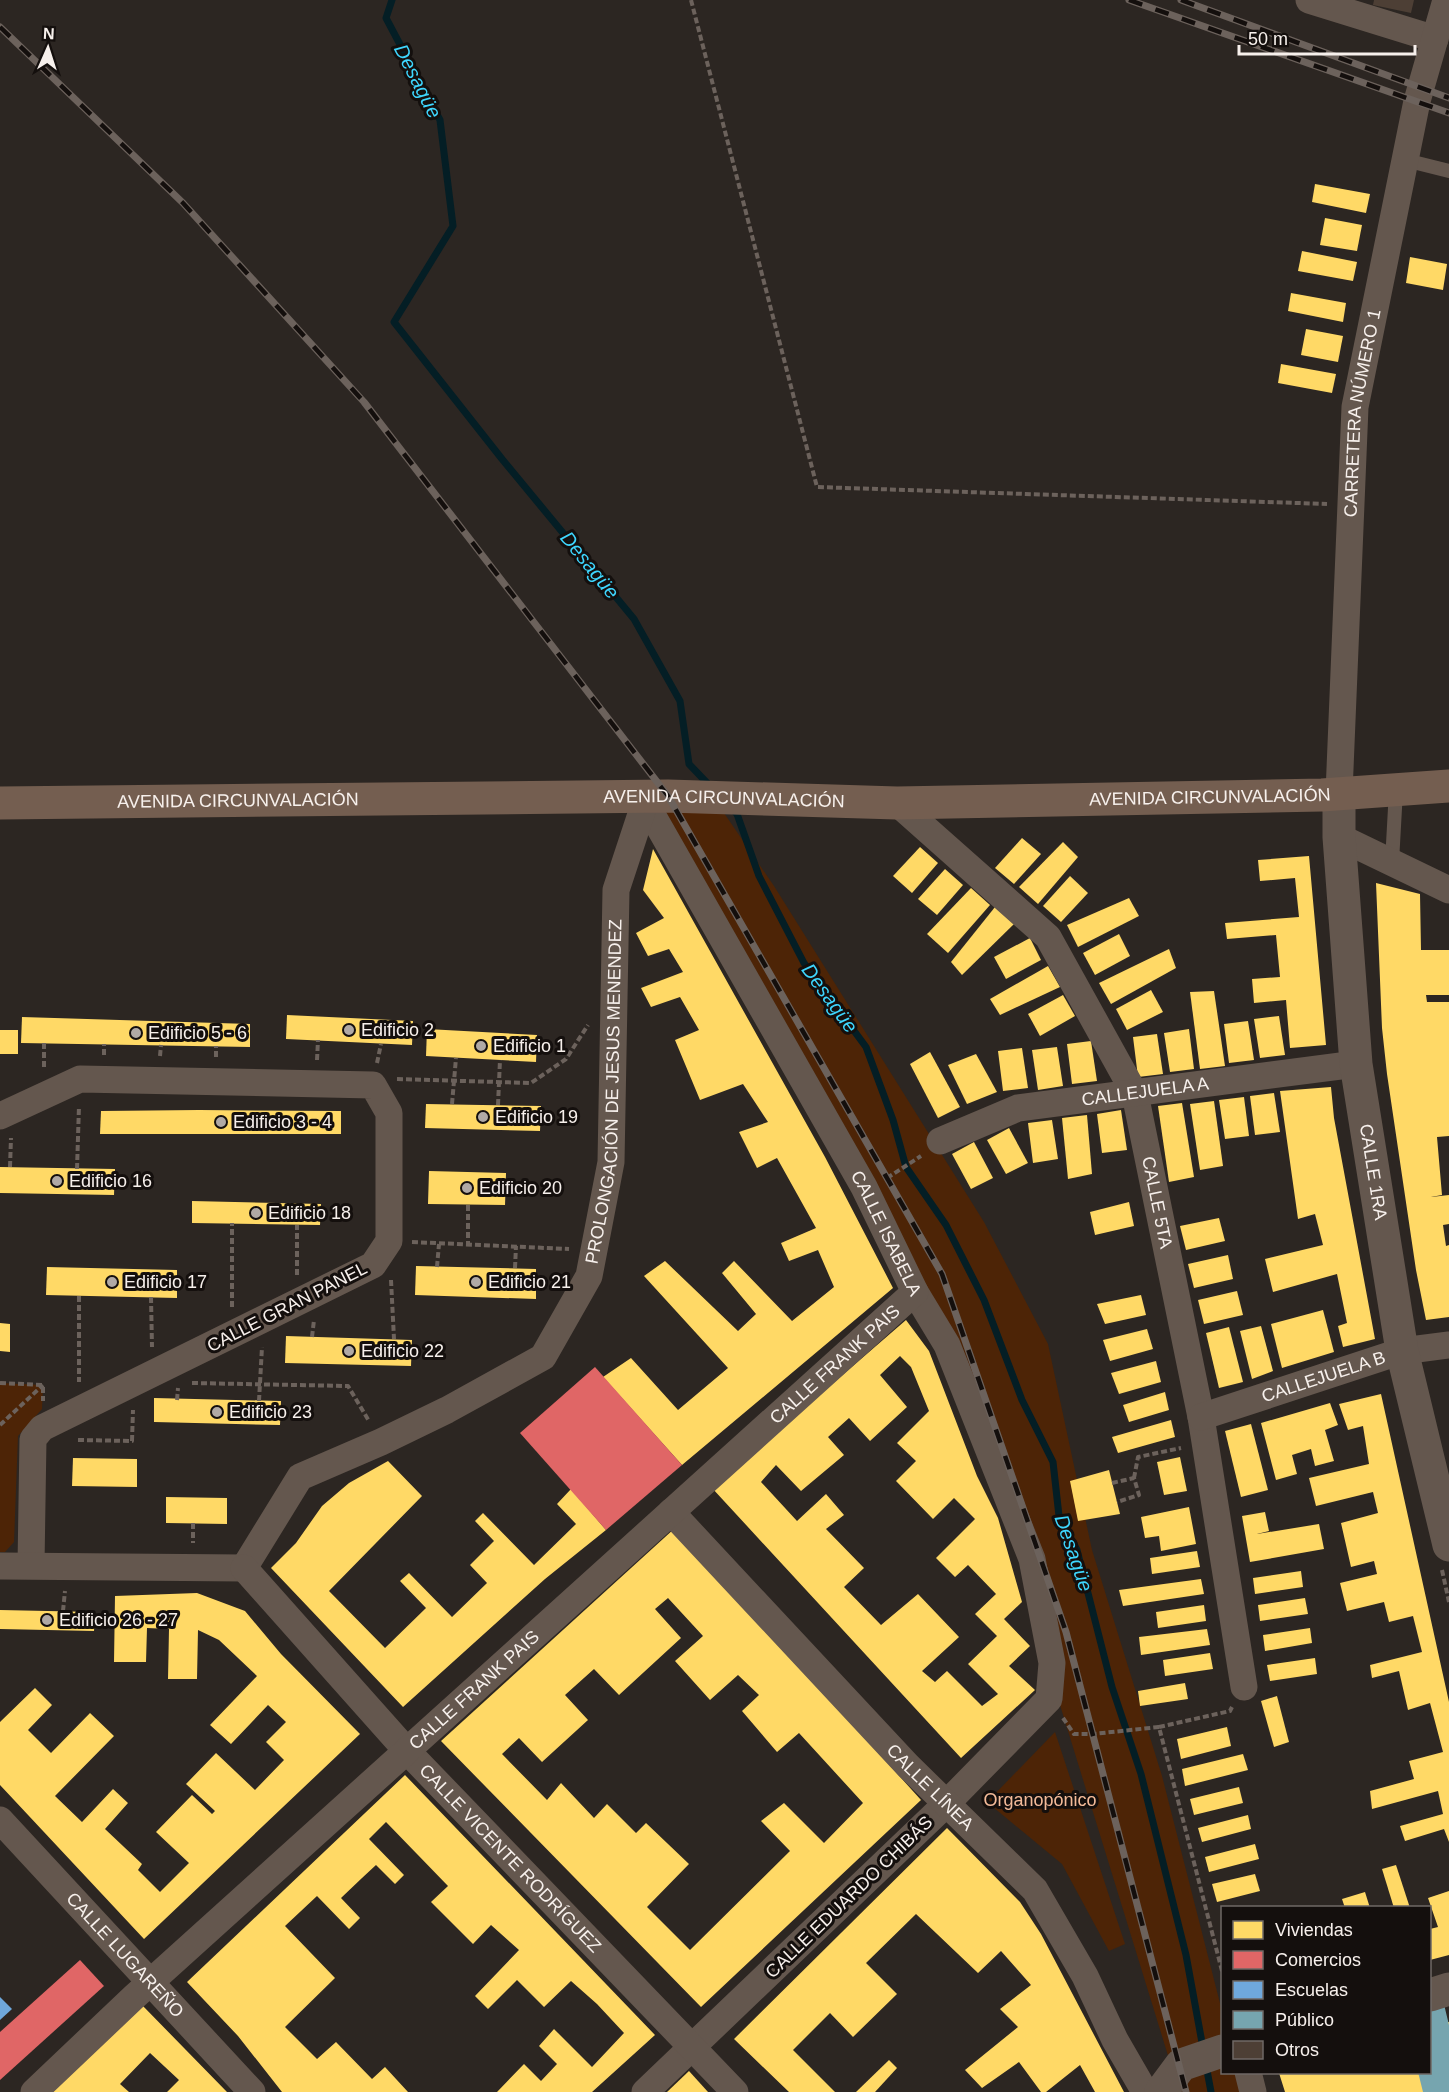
<svg xmlns="http://www.w3.org/2000/svg" width="1449" height="2092" font-family="Arial,sans-serif">
	<rect width="100%" height="100%" fill="#2c2622"/>
	<!-- green -->
	<g fill="#4d2406">
		<path d="M658 808 724 813 774 886 984 1222 1048 1344 1092 1550 1162 1776 1222 2011V2072L1238 2073 1243 2092H1176L1170 2062 1060 1705 1004 1468Z"/>
		<path d="M0 1383 43 1385 42 1409 18 1436 14 1542 5 1552H0Z"/>
		<path d="M1055 1732 1125 1944 1109 1951 1062 1864 987 1802Z"/>
	</g>
	<!-- homes -->
	<g fill="#ffd966" fill-rule="evenodd">
		<path d="M1315 184 1370 194 1366 213 1312 202Z"/>
		<path d="M1325 218 1362 225 1357 251 1320 245Z"/>
		<path d="M1302 251 1357 262 1353 281 1298 271Z"/>
		<path d="M1410 257 1447 264 1443 290 1406 283Z"/>
		<path d="M1291 293 1346 303 1343 322 1288 311Z"/>
		<path d="M1306 329 1343 336 1338 362 1301 355Z"/>
		<path d="M1281 364 1336 374 1332 393 1278 383Z"/>
		<path d="M1022 838 1041 854 1014 884 995 868Z"/>
		<path d="M1063 842 1078 857 1038 904 1019 887Z"/>
		<path d="M920 847 938 863 912 893 893 876Z"/>
		<path d="M653 849 825 1157 893 1288 682 1465 603 1377 631 1358 678 1410 728 1368 644 1276 665 1261 738 1331 756 1314 722 1273 734 1261 792 1321 834 1287 818 1250 789 1261 781 1243 816 1228 777 1158 757 1168 739 1132 768 1122 743 1084 700 1100 675 1040 699 1030 680 997 651 1007 641 988 683 972 669 949 648 956 636 933 664 918 643 890Z"/>
		<path d="M1309 856 1326 1045 1290 1048 1286 1000 1254 1003 1252 979 1280 977 1276 935 1227 939 1225 923 1299 917 1295 878 1260 881 1258 860Z"/>
		<path d="M945 869 963 885 937 915 918 899Z"/>
		<path d="M1070 876 1088 893 1061 922 1043 906Z"/>
		<path d="M1376 883 1420 894 1421 950H1449V995H1426L1427 1002H1449V1136L1437 1137 1442 1195 1431 1197 1449 1195V1224L1443 1225 1446 1246 1449 1245V1317L1426 1320 1416 1270 1387 1074 1382 1028Z"/>
		<path d="M971 888 990 905 948 953 927 934Z"/>
		<path d="M1129 898 1139 916 1078 947 1067 925Z"/>
		<path d="M995 907 1014 924 962 975 951 962Z"/>
		<path d="M1119 934 1130 956 1095 975 1083 953Z"/>
		<path d="M1030 938 1041 960 1006 979 994 957Z"/>
		<path d="M1169 949 1176 968 1111 1004 1099 983Z"/>
		<path d="M1048 966 1060 987 1000 1015 990 999Z"/>
		<path d="M1151 990 1163 1012 1127 1030 1116 1009Z"/>
		<path d="M1214 991 1225 1066 1200 1069 1190 992Z"/>
		<path d="M1063 995 1075 1016 1040 1036 1028 1014Z"/>
		<path d="M287 1015 413 1021 412 1045 286 1039Z"/>
		<path d="M1279 1016 1285 1055 1260 1058 1254 1019Z"/>
		<path d="M22 1017 250 1024V1047L21 1043Z"/>
		<path d="M1248 1021 1254 1060 1229 1063 1224 1024Z"/>
		<path d="M427 1029 537 1035 536 1062 426 1056Z"/>
		<path d="M1189 1029 1194 1069 1170 1072 1164 1033Z"/>
		<rect x="0" y="1030" width="18" height="24"/>
		<path d="M1157 1034 1163 1074 1138 1077 1133 1037Z"/>
		<path d="M1091 1041 1097 1081 1072 1084 1067 1044Z"/>
		<path d="M1057 1047 1063 1086 1038 1090 1032 1050Z"/>
		<path d="M1022 1048 1028 1088 1003 1091 998 1051Z"/>
		<path d="M930 1052 960 1107 938 1118 910 1064Z"/>
		<path d="M976 1054 997 1092 967 1104 948 1065Z"/>
		<path d="M1331 1087 1334 1118 1375 1339 1343 1347 1338 1326 1347 1323 1337 1274 1273 1292 1265 1259 1323 1245 1315 1214 1298 1219 1280 1091Z"/>
		<path d="M1274 1093 1280 1132 1255 1135 1250 1096Z"/>
		<path d="M1244 1097 1249 1136 1225 1139 1219 1100Z"/>
		<path d="M1214 1101 1223 1166 1200 1170 1190 1104Z"/>
		<path d="M1182 1103 1194 1177 1169 1182 1158 1106Z"/>
		<path d="M426 1104 541 1106 540 1131 425 1128Z"/>
		<path d="M199 1110 341 1111V1134H100L101 1111Z"/>
		<path d="M1121 1110 1127 1150 1102 1153 1097 1114Z"/>
		<path d="M1087 1115 1092 1174 1068 1179 1062 1118Z"/>
		<path d="M1052 1120 1058 1159 1033 1163 1028 1123Z"/>
		<path d="M1009 1128 1028 1163 1006 1174 987 1140Z"/>
		<path d="M974 1142 993 1178 971 1189 952 1154Z"/>
		<path d="M0 1167 115 1169 114 1195 0 1193Z"/>
		<path d="M429 1171 506 1173 505 1205 428 1204Z"/>
		<path d="M192 1201 321 1204 320 1225 192 1223Z"/>
		<path d="M1129 1202 1134 1226 1095 1235 1090 1212Z"/>
		<path d="M1219 1218 1225 1241 1186 1250 1180 1226Z"/>
		<path d="M1228 1255 1233 1279 1194 1288 1188 1264Z"/>
		<path d="M416 1266 536 1269V1299L415 1295Z"/>
		<path d="M47 1267 177 1270V1298L46 1295Z"/>
		<path d="M1237 1291 1243 1315 1204 1324 1198 1300Z"/>
		<path d="M1141 1295 1146 1315 1105 1324 1097 1304Z"/>
		<path d="M1323 1310 1334 1352 1282 1368 1271 1324Z"/>
		<path d="M906 1320 929 1351 977 1476 998 1518 1022 1602 1004 1619 1030 1646 1009 1666 1035 1690 961 1758 712 1488ZM900 1356 911 1367 929 1411 897 1443 916 1461 896 1481 933 1519 954 1498 975 1519 936 1558 955 1577 968 1565 996 1594 975 1614 997 1636 968 1664 998 1694 982 1706 947 1671 935 1682 922 1671 959 1637 918 1594 881 1625 844 1587 864 1568 826 1529 844 1515 826 1494 797 1521 761 1482 776 1465 801 1491 844 1455 828 1437 849 1418 870 1441 907 1407 880 1375Z"/>
		<path d="M0 1323 10 1324V1352L0 1351Z"/>
		<path d="M1261 1326 1273 1371 1252 1379 1240 1331Z"/>
		<path d="M1229 1327 1243 1382 1219 1388 1206 1333Z"/>
		<path d="M1147 1329 1153 1349 1110 1361 1103 1340Z"/>
		<path d="M286 1336 412 1340 411 1366 285 1363Z"/>
		<path d="M1156 1361 1161 1382 1119 1394 1111 1373Z"/>
		<path d="M1165 1392 1169 1410 1129 1422 1123 1405Z"/>
		<path d="M1381 1394 1449 1702V1842L1444 1829 1405 1841 1400 1826 1443 1814 1438 1791 1372 1809 1370 1791 1414 1779 1409 1761 1443 1752 1430 1703 1408 1710 1399 1671 1372 1678 1370 1665 1422 1652 1413 1616 1389 1622 1384 1602 1347 1611 1340 1583 1377 1574 1374 1561 1351 1567 1341 1523 1378 1513 1373 1492 1316 1506 1309 1478 1369 1464 1363 1426 1348 1430 1339 1404Z"/>
		<path d="M154 1398 281 1401 280 1425 154 1422Z"/>
		<path d="M1330 1403 1338 1425 1325 1430 1334 1461 1315 1466 1311 1449 1292 1455 1297 1474 1276 1480 1261 1423Z"/>
		<path d="M1171 1420 1175 1437 1118 1453 1112 1437Z"/>
		<path d="M1251 1424 1268 1490 1241 1497 1225 1431Z"/>
		<path d="M1180 1457 1187 1491 1164 1495 1157 1462Z"/>
		<path d="M73 1458 137 1459V1487L72 1486Z"/>
		<path d="M388 1461 422 1496 329 1591 385 1648 426 1608 400 1581 409 1573 452 1617 487 1583 470 1565 494 1541 475 1521 483 1513 534 1565 576 1524 557 1504 571 1489 606 1530 545 1579 403 1707 271 1568 296 1543 322 1506 349 1483Z"/>
		<path d="M1109 1470 1120 1514 1078 1521 1070 1481Z"/>
		<path d="M166 1497 227 1498V1524L166 1523Z"/>
		<path d="M1189 1507 1196 1544 1161 1551 1159 1536 1145 1538 1141 1517Z"/>
		<path d="M1265 1512 1269 1531 1257 1534 1319 1524 1324 1549 1250 1562 1242 1516Z"/>
		<path d="M675 1528 921 1800 701 2007 441 1741ZM668 1598 703 1636 675 1661 710 1700 738 1675 759 1695 742 1711 777 1752 799 1733 863 1803 824 1843 784 1803 761 1821 790 1851 690 1950 647 1907 689 1864 646 1823 636 1833 607 1804 594 1818 561 1783 547 1800 502 1754 519 1738 542 1762 588 1720 565 1695 594 1669 619 1695 681 1638 655 1609Z"/>
		<path d="M1197 1551 1200 1567 1152 1574 1150 1558Z"/>
		<path d="M1301 1571 1303 1587 1255 1594 1253 1578Z"/>
		<path d="M1201 1579 1204 1594 1123 1606 1119 1590Z"/>
		<path d="M197 1593 245 1611 281 1654 360 1734 144 1939 0 1785V1722L35 1688 52 1705 28 1730 51 1753 90 1713 114 1736 55 1796 82 1822 113 1789 128 1803 105 1829 142 1864 138 1870 160 1892 189 1863 156 1832 192 1795 212 1814 215 1811 186 1784 216 1753 255 1790 284 1760 266 1742 286 1722 268 1705 231 1744 210 1725 257 1676 219 1640 198 1630 197 1679H168L169 1629 147 1628 146 1662H114L115 1596Z"/>
		<path d="M1305 1598 1308 1614 1260 1621 1258 1605Z"/>
		<path d="M1204 1605 1206 1621 1158 1628 1156 1612Z"/>
		<path d="M0 1610 95 1612 94 1631 0 1629Z"/>
		<path d="M1310 1628 1312 1643 1265 1651 1263 1635Z"/>
		<path d="M1207 1629 1210 1645 1141 1655 1139 1637Z"/>
		<path d="M1210 1653 1213 1669 1165 1676 1163 1660Z"/>
		<path d="M1315 1658 1317 1674 1270 1681 1267 1665Z"/>
		<path d="M1185 1683 1188 1699 1140 1706 1138 1691Z"/>
		<path d="M1277 1696 1289 1742 1274 1747 1261 1701Z"/>
		<path d="M1227 1727 1231 1746 1181 1759 1177 1739Z"/>
		<path d="M1243 1754 1248 1770 1185 1786 1182 1769Z"/>
		<path d="M405 1775 655 2035 592 2092H497L524 2064 541 2081 557 2064 539 2046 554 2029 592 2067 624 2033 597 2004 571 1981 544 2007 517 1980 488 2009 475 1996 519 1950 491 1925 473 1944 431 1902 448 1886 386 1822 369 1839 404 1875 395 1884 376 1865 362 1878 341 1898 360 1918 349 1929 317 1896 285 1926 335 1978 285 2027 317 2059 336 2042 372 2079 385 2067 408 2092H282L238 2036 187 1982Z"/>
		<path d="M1239 1787 1243 1803 1194 1815 1190 1799Z"/>
		<path d="M1248 1815 1251 1829 1202 1842 1198 1828Z"/>
		<path d="M947 1828 1020 1902 1041 1934 1124 2092H1095L1080 2065 1046 2092H1041L1019 2062 982 2088 965 2070 1018 2027 1000 2009 1031 1985 1001 1951 978 1973 916 1914 866 1963 897 1994 853 2037 830 2013 793 2050 835 2092H789L734 2039Z"/>
		<path d="M1255 1844 1259 1859 1209 1872 1205 1857Z"/>
		<path d="M1396 1865 1410 1908H1394L1382 1869Z"/>
		<path d="M1255 1874 1260 1891 1217 1902 1212 1884Z"/>
		<path d="M1449 1891V1955L1430 1960V1929L1438 1927 1428 1898Z"/>
		<path d="M1365 1892 1370 1908H1345L1342 1899Z"/>
		<path d="M142 2005 227 2092H167L179 2080 150 2053 120 2084 129 2092H50Z"/>
		<path d="M1449 2022V2092H1285L1279 2073H1430V2027Z"/>
		<path d="M889 2060 897 2068 875 2092H856Z"/>
		<path d="M689 2071 708 2092H667Z"/>
	</g>
	<!-- shops -->
	<g fill="#e06666">
		<path d="M595 1367 682 1465 606 1530 520 1433Z"/>
		<path d="M80 1960 104 1986 0 2080V2032Z"/>
	</g>
	<!-- schools -->
	<path fill="#6fa8dc" d="M0 1997 12 2009 0 2020Z"/>
	<!-- public -->
	<path fill="#76a5af" d="M1441 1992 1449 2025V2092H1423L1418 2072H1430V1995Z"/>
	<g fill="none" stroke-linecap="round" stroke-linejoin="round">
		<!-- stream -->
		<g stroke="#041e25" stroke-width="7">
			<path d="M392 0 386 18 440 120 453 226 394 322 502 459 634 619 680 701 689 764 710 786"/>
			<path d="M732 809 737 814 759 876 804 963 866 1047 893 1120 906 1167 946 1225 984 1300 1022 1400 1053 1462 1059 1516 1077 1550 1112 1687 1141 1774 1186 1955 1203 2048"/>
			<path d="M1206 2065 1211 2092"/>
		</g>
	</g>
	<!-- building -->
	<path fill="#4d3f35" d="M1374 0H1414L1411 13 1373 5Z"/>
	<g fill="none" stroke-linecap="round" stroke-linejoin="round">
		<!-- path -->
		<g stroke="#6c625c" stroke-width="4" stroke-dasharray="6 3" stroke-linecap="butt">
			<path d="M691 0 817 487 1327 504"/>
			<path d="M44 1043V1070"/>
			<path d="M104 1055V1044"/>
			<path d="M160 1056 161 1045"/>
			<path d="M216 1057V1046"/>
			<path d="M317 1060 318 1040"/>
			<path d="M377 1063 381 1044"/>
			<path d="M397 1079 531 1083 566 1059 588 1025"/>
			<path d="M452 1104 456 1058"/>
			<path d="M498 1105 500 1060"/>
			<path d="M10 1167 11 1138"/>
			<path d="M77 1169 79 1106"/>
			<path d="M887 1178 921 1156"/>
			<path d="M468 1205V1244"/>
			<path d="M412 1242 569 1249"/>
			<path d="M437 1267 439 1244"/>
			<path d="M515 1268 516 1246"/>
			<path d="M297 1275V1225"/>
			<path d="M391 1280 394 1339"/>
			<path d="M79 1296V1382"/>
			<path d="M151 1297 152 1347"/>
			<path d="M232 1307V1223"/>
			<path d="M312 1337 314 1320"/>
			<path d="M0 1383 43 1385V1401"/>
			<path d="M192 1383 348 1386 369 1421"/>
			<path d="M177 1400 178 1388"/>
			<path d="M259 1401 262 1347"/>
			<path d="M0 1425 43 1385"/>
			<path d="M78 1440 132 1441 133 1410"/>
			<path d="M1134 1478 1138 1457 1181 1448"/>
			<path d="M1112 1483 1134 1478 1139 1495 1117 1502"/>
			<path d="M193 1523V1543"/>
			<path d="M1442 1570 1449 1602"/>
			<path d="M63 1611 65 1591"/>
			<path d="M1063 1718 1074 1734H1093L1159 1727"/>
			<path d="M1222 1971 1159 1727 1230 1711 1232 1707"/>
		</g>
		<!-- service -->
		<g stroke="#64574e" stroke-width="14">
			<path d="M1405 160 1449 171"/>
			<path d="M1392 862 1396 790"/>
		</g>
		<!-- minor -->
		<g stroke="#64574e" stroke-width="27">
			<path d="M1309 0 1435 39"/>
			<path id="s1" d="M1339 793 1355 407 1417 101 1446 0"/>
			<path id="s2" d="M642 797 864 1187 915 1292 947 1345 1032 1559 1052 1663 1049 1699 946 1804 645 2092"/>
			<path id="s3" d="M897 803 1048 937 1135 1094 1201 1417 1244 1687"/>
			<path d="M1339 837 1449 890"/>
			<path d="M0 1116 80 1079 373 1085 389 1113V1241L373 1265 42 1428 33 1439 31 1565"/>
			<path id="s4" d="M940 1141 1018 1108 1356 1064"/>
			<path id="s5" d="M1201 1417 1402 1351 1449 1345"/>
			<path id="s6" d="M671 1512 908 1766 1035 1890 1085 1976 1115 2040 1145 2092"/>
			<path d="M0 1566 244 1568"/>
			<path id="s7" d="M244 1568 300 1477 381 1442 447 1410 543 1357 589 1276 611 1162 616 890 645 802"/>
			<path id="s8" d="M244 1568 407 1751 735 2092"/>
			<path id="s9" d="M0 1820 252 2092"/>
			<path d="M1248 2072 1253 2092"/>
			<path id="s10" d="M34 2092 134 1997 915 1292"/>
		</g>
		<!-- tertiary -->
		<g stroke="#64574e" stroke-width="33">
			<path id="s11" d="M1339 793V837L1356 1064 1402 1351 1449 1545"/>
			<path d="M1430 1995 1449 1989"/>
			<path d="M1161 2092 1181 2065 1222 2051"/>
		</g>
		<!-- trunk -->
		<path stroke="#745e50" stroke-width="33" id="s12" d="M0 803 668 796 897 803 1322 795 1449 786"/>
		<!-- rail casing -->
		<g stroke="#6c625c" stroke-width="7">
			<g id="rail">
				<path d="M1129 0 1449 113"/>
				<path d="M1181 0 1449 98"/>
				<path d="M0 27 183 203 364 402 668 796 942 1274 1066 1632 1186 2092"/>
			</g>
		</g>
		<!-- rail -->
		<use href="#rail" stroke="#140f0d" stroke-width="4.5" stroke-dasharray="14" stroke-linecap="butt"/>
	</g>
	<!-- markers -->
	<g fill="#b0a9a5" stroke="#140f0d" stroke-width="2">
		<circle cx="349" cy="1030" r="6"/>
		<circle cx="136" cy="1033" r="6"/>
		<circle cx="481" cy="1046" r="6"/>
		<circle cx="483" cy="1117" r="6"/>
		<circle cx="221" cy="1122" r="6"/>
		<circle cx="57" cy="1181" r="6"/>
		<circle cx="467" cy="1188" r="6"/>
		<circle cx="256" cy="1213" r="6"/>
		<circle cx="112" cy="1282" r="6"/>
		<circle cx="476" cy="1282" r="6"/>
		<circle cx="349" cy="1351" r="6"/>
		<circle cx="217" cy="1412" r="6"/>
		<circle cx="47" cy="1620" r="6"/>
	</g>
	<g text-anchor="middle" dominant-baseline="central" stroke-width="6" stroke-linejoin="round" paint-order="stroke">
		<!-- street labels -->
		<g font-size="18" fill="#f7f0ec" stroke="#140f0d">
			<text stroke="none"><textPath href="#s1" startOffset="381">CARRETERA NÚMERO 1</textPath></text>
			<text stroke="none"><textPath href="#s12" startOffset="1210">AVENIDA CIRCUNVALACIÓN</textPath></text>
			<text stroke="none"><textPath href="#s12" startOffset="724">AVENIDA CIRCUNVALACIÓN</textPath></text>
			<text stroke="none"><textPath href="#s12" startOffset="238">AVENIDA CIRCUNVALACIÓN</textPath></text>
			<text stroke="none"><textPath href="#s7" startOffset="657">PROLONGACIÓN DE JESUS MENENDEZ</textPath></text>
			<text stroke="none"><textPath href="#s4" startOffset="213">CALLEJUELA A</textPath></text>
			<text stroke="none"><textPath href="#s11" startOffset="381">CALLE 1RA</textPath></text>
			<text stroke="none"><textPath href="#s3" startOffset="492">CALLE 5TA</textPath></text>
			<text stroke="none"><textPath href="#s2" startOffset="500">CALLE ISABELA</textPath></text>
			<text transform="translate(287 1307) rotate(-27)">CALLE GRAN PANEL</text>
			<text stroke="none"><textPath href="#s10" startOffset="1082">CALLE FRANK PAIS</textPath></text>
			<text stroke="none"><textPath href="#s5" startOffset="129">CALLEJUELA B</textPath></text>
			<text stroke="none"><textPath href="#s10" startOffset="596">CALLE FRANK PAIS</textPath></text>
			<text stroke="none"><textPath href="#s6" startOffset="378">CALLE LÍNEA</textPath></text>
			<text stroke="none"><textPath href="#s8" startOffset="394">CALLE VICENTE RODRÍGUEZ</textPath></text>
			<text transform="translate(849 1897) rotate(-44)">CALLE EDUARDO CHIBÁS</text>
			<text stroke="none"><textPath href="#s9" startOffset="184">CALLE LUGAREÑO</textPath></text>
		</g>
		<!-- poi labels -->
		<g font-size="18" fill="#f7f0ec" stroke="#140f0d" text-anchor="start">
			<text x="361" y="1030">Edificio 2</text>
			<text x="148" y="1033">Edificio 5 - 6</text>
			<text x="493" y="1046">Edificio 1</text>
			<text x="495" y="1117">Edificio 19</text>
			<text x="233" y="1122">Edificio 3 - 4</text>
			<text x="69" y="1181">Edificio 16</text>
			<text x="479" y="1188">Edificio 20</text>
			<text x="268" y="1213">Edificio 18</text>
			<text x="124" y="1282">Edificio 17</text>
			<text x="488" y="1282">Edificio 21</text>
			<text x="361" y="1351">Edificio 22</text>
			<text x="229" y="1412">Edificio 23</text>
			<text x="59" y="1620">Edificio 26 - 27</text>
		</g>
		<!-- park labels -->
		<g font-size="18" fill="#f4bb99" stroke="#140f0d">
			<text x="1040" y="1800">Organopónico</text>
		</g>
		<!-- water labels -->
		<g font-size="20" font-style="italic" fill="#3ed6fe" stroke="#140f0d">
			<text transform="translate(418 81) rotate(63)">Desagüe</text>
			<text transform="translate(590 565) rotate(51)">Desagüe</text>
			<text transform="translate(830 998) rotate(54)">Desagüe</text>
			<text transform="translate(1074 1553) rotate(71)">Desagüe</text>
		</g>
	</g>
	<!-- legend -->
	<rect x="1221" y="1906" width="210" height="168" fill="#140f0d" stroke="#6f6966" stroke-width="1.5"/>
	<rect x="1233" y="1921" width="30" height="18" fill="#ffd966" stroke="#6f6966" stroke-width="1.5"/>
	<text x="1275" y="1936" font-size="18" fill="#f7f0ec">Viviendas</text>
	<rect x="1233" y="1951" width="30" height="18" fill="#e06666" stroke="#6f6966" stroke-width="1.5"/>
	<text x="1275" y="1966" font-size="18" fill="#f7f0ec">Comercios</text>
	<rect x="1233" y="1981" width="30" height="18" fill="#6fa8dc" stroke="#6f6966" stroke-width="1.5"/>
	<text x="1275" y="1996" font-size="18" fill="#f7f0ec">Escuelas</text>
	<rect x="1233" y="2011" width="30" height="18" fill="#76a5af" stroke="#6f6966" stroke-width="1.5"/>
	<text x="1275" y="2026" font-size="18" fill="#f7f0ec">Público</text>
	<rect x="1233" y="2041" width="30" height="18" fill="#4d3f35" stroke="#6f6966" stroke-width="1.5"/>
	<text x="1275" y="2056" font-size="18" fill="#f7f0ec">Otros</text>
	<!-- north arrow -->
	<g transform="translate(48 48) rotate(3)" stroke="#140f0d" stroke-width="4.5" paint-order="stroke">
	<path d="M0-4.5L10 22L0 15L-10 22Z" fill="#f7f0ec"/>
	<text y="-9" font-size="16" font-weight="bold" text-anchor="middle" fill="#f7f0ec">N</text>
	</g>
	<!-- scale -->
	<path d="M1239 45v9h176v-9" fill="none" stroke="#f7f0ec" stroke-width="3"/>
	<text x="1248" y="45" font-size="18" fill="#f7f0ec" stroke="#140f0d" stroke-width="4.5" paint-order="stroke">50 m</text>
</svg>
